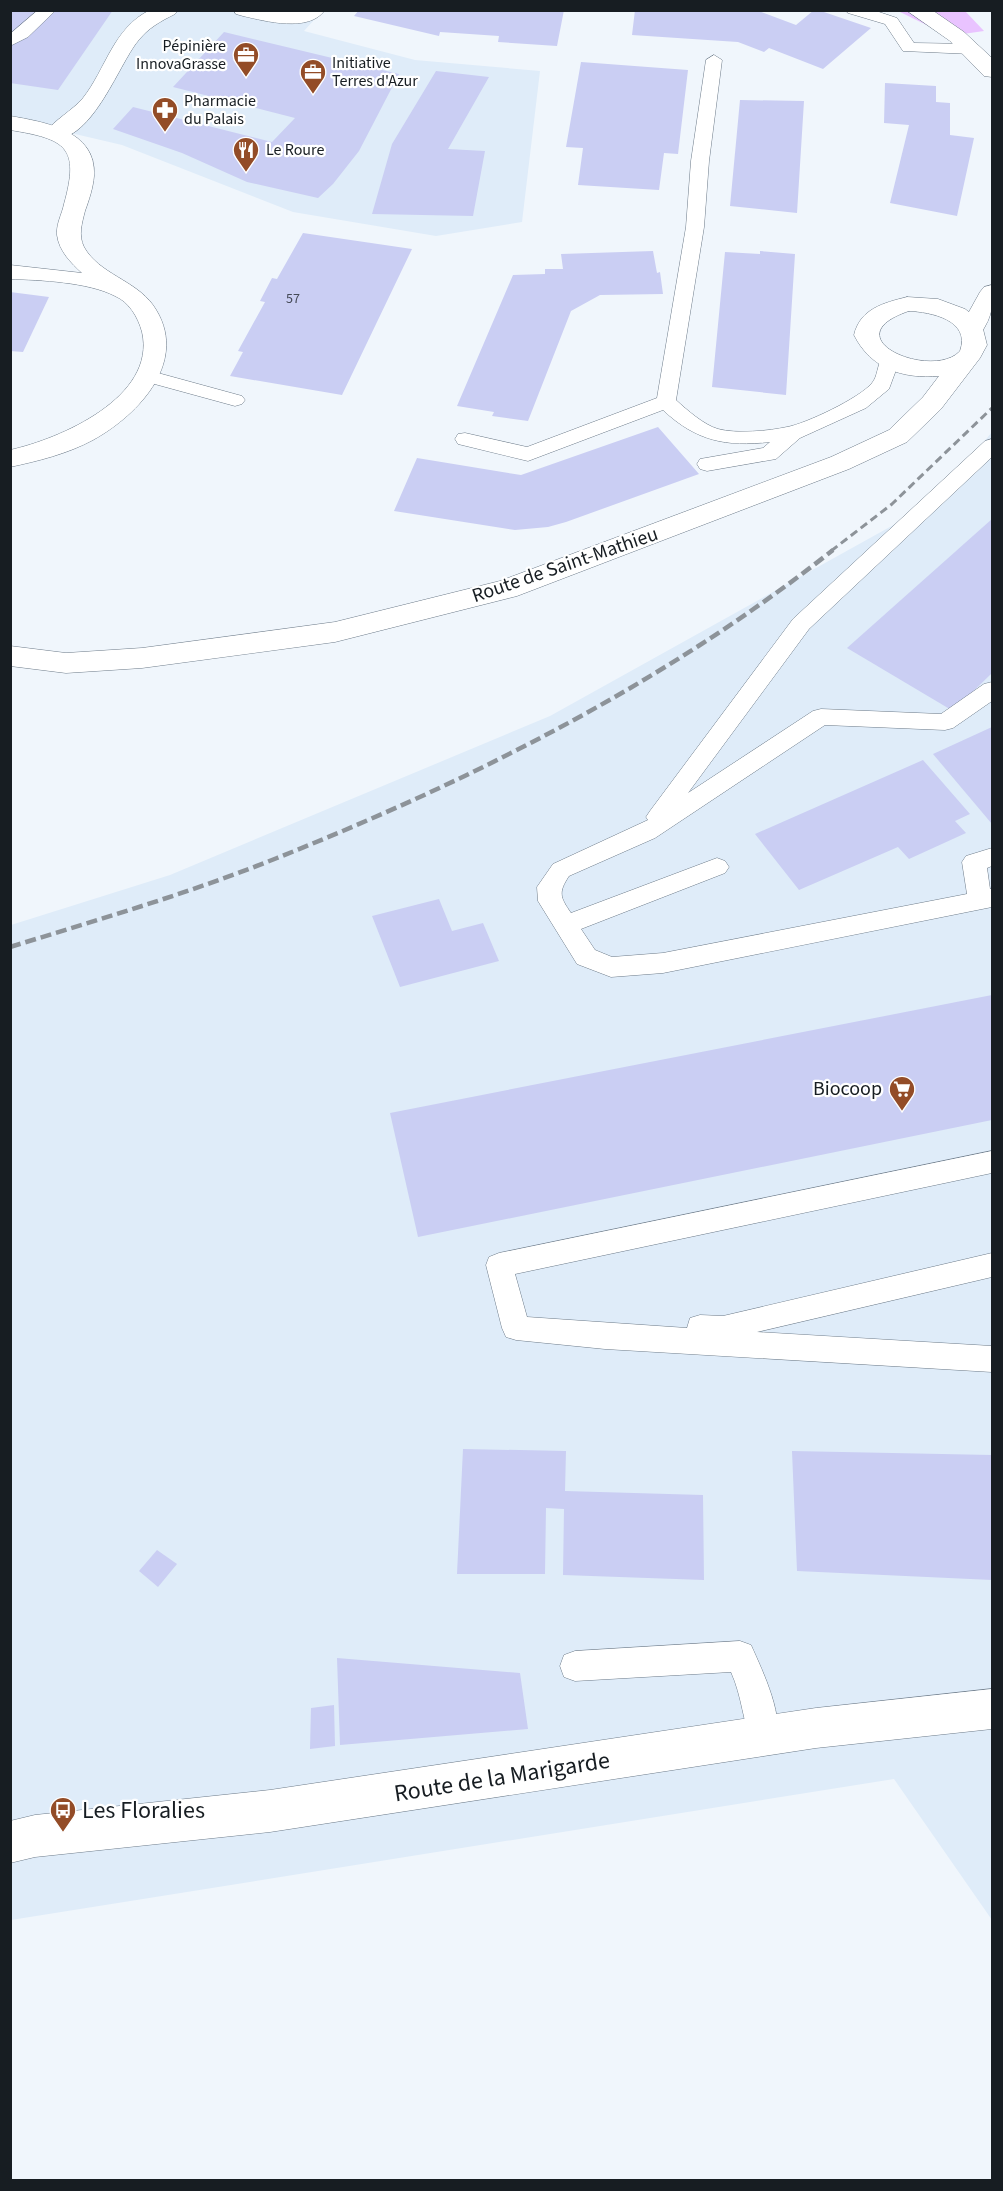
<svg xmlns="http://www.w3.org/2000/svg" width="1003" height="2191" font-family="'Source Sans 3',sans-serif">
	<rect width="100%" height="100%" fill="#f0f6fc"/>
	<!-- built -->
	<g fill="#dfecf9">
		<path d="M11 11H322L304 31 415 60 540 71 522 222 436 236 293 212 122 145 11 119Z"/>
		<path d="M992 432V1920L894 1779 11 1920V925L170 875 550 716 933 503Z"/>
	</g>
	<!-- green -->
	<path fill="#e9c3ff" d="M898 11H965L984 31 949 36Z"/>
	<!-- building -->
	<g fill="#cacef3">
		<path d="M10 10H113L58 90 10 83Z"/>
		<path d="M359 10H564L557 46 498 42 499 36 440 32 439 36 354 16Z"/>
		<path d="M635 10H756L796 25 814 10H818L871 28 823 69 769 48 764 52 738 42 632 35Z"/>
		<path d="M224 32 399 74 359 151 333 184 318 198 247 182 182 153 113 129 133 107 272 142 295 118 173 87Z"/>
		<path d="M581 62 688 70 678 154 664 153 659 190 578 185 583 148 566 147Z"/>
		<path d="M436 71 489 77 448 149 485 151 473 216 372 214 392 144Z"/>
		<path d="M885 83 936 86V102L950 103V135L974 138 957 216 890 203 909 125 884 123Z"/>
		<path d="M740 100 804 101 797 213 730 206Z"/>
		<path d="M303 233 412 249 342 395 230 376 243 352 238 351 265 302 260 301 272 278 277 279Z"/>
		<path d="M653 251 657 273 660 272 663 294 600 295 571 311 528 421 492 416 494 412 457 406 513 275 545 274V269H563L561 254Z"/>
		<path d="M760 251 795 254 786 395 712 387 725 252 760 254Z"/>
		<path d="M10 292 49 297 23 352 10 351Z"/>
		<path d="M658 427 699 474 566 522 548 527 515 530 394 511 417 458 521 475Z"/>
		<path d="M992 519V673L953 711 847 648Z"/>
		<path d="M992 727V824L933 754Z"/>
		<path d="M923 760 970 814 955 821 966 833 909 859 898 847 799 890 755 834Z"/>
		<path d="M439 899 452 931 483 923 499 961 400 987 372 916Z"/>
		<path d="M992 995V1120L418 1237 390 1113Z"/>
		<path d="M463 1449 566 1451 565 1491 703 1495 704 1580 563 1575 564 1509 546 1508 545 1574H457Z"/>
		<path d="M792 1451 992 1455V1580L797 1571Z"/>
		<path d="M157 1550 177 1564 158 1587 139 1571Z"/>
		<path d="M337 1658 520 1673 528 1729 340 1745Z"/>
		<path d="M334 1705 335 1746 310 1749 311 1708Z"/>
	</g>
	<g fill="none" stroke-linecap="round" stroke-linejoin="round">
		<!-- lane casing -->
		<g stroke="#6d7b89" stroke-width="1">
			<g id="lane">
				<path d="M38 10H56L28 37 10 46V34Z"/>
				<path d="M846 10H873L897 18 914 43 972 44 980 49 972 54 903 51 885 24 848 13Z"/>
				<path d="M714 55 722 60 709 161 704 227 676 400C687 410 704 425 718 429 736 434 769 431 787 427 805 424 860 398 872 383 878 376 877 365 882 358H896L899 362 889 389 866 408 800 438 776 459 707 471 700 469 697 464 700 459 763 448 770 442C726 447 696 441 663 410L528 461 458 444 455 439 458 434 465 433 527 447 657 398 686 227 691 161 706 60Z"/>
				<path d="M147 370 242 396 245 400 242 404 235 406 140 380 137 376 140 372Z"/>
				<path d="M992 439V457L809 629 688 793 813 711 821 709 941 714 984 684 992 682V701L953 728 945 730 825 725 655 838 569 876C558 893 560 897 571 913L709 861 717 858 725 861 729 867 725 873 581 929 595 950 612 957 663 953 967 894 962 862 966 856 992 848V866L987 868 990 889H992V907L663 973 611 977 577 964 538 901 537 887 553 864 648 820 646 817 650 811 793 619 985 441Z"/>
				<path d="M992 1151V1173L515 1274 527 1317 687 1328 690 1318 700 1315 723 1316 992 1253V1277L757 1332 992 1346V1372L605 1349 516 1340 506 1337 502 1328 486 1265 489 1257 499 1253Z"/>
				<path d="M740 1641 751 1645C763 1672 786 1719 775 1747L764 1752 753 1747C743 1723 742 1696 731 1672L575 1681 564 1677 560 1666 564 1655 575 1651Z"/>
			</g>
		</g>
		<!-- street casing -->
		<g stroke="#6d7b89" stroke-width="1">
			<g id="street">
				<path d="M150 10H178L175 14C161 21 148 28 138 41 118 65 90 148 48 138L45 133C54 120 72 111 83 98 106 69 113 28 150 10Z"/>
				<path d="M233 10H325C309 33 265 21 243 16L236 14Z"/>
				<path d="M906 10H932L964 32 992 58V77L984 76 950 41Z"/>
				<path d="M992 285C994 304 992 317 981 333L972 336 963 333 960 328 980 292 984 287Z"/>
			</g>
		</g>
		<!-- secondary casing -->
		<g stroke="#6d7b89" stroke-width="1">
			<g id="secondary">
				<path d="M10 116C44 122 97 130 94 176 93 188 89 200 85 211 82 223 78 235 84 247 99 274 135 280 153 305 191 359 140 414 93 440 67 454 38 461 10 467V450C60 439 157 397 142 332 138 317 129 302 115 296 88 282 40 280 10 279V265L82 273C71 263 59 251 57 235 56 224 62 214 64 204 80 147 66 139 10 130Z"/>
				<path d="M907 297 938 299 965 309 974 316 983 329 987 345 980 358 941 409 907 442 849 469 517 596 335 642 142 668 66 673 10 666V646L66 653 142 648 335 622 500 581 831 457 889 430 923 397 939 376C903 379 871 369 854 335 860 309 883 303 907 297ZM909 311C931 312 971 320 960 351 933 381 829 338 909 311Z"/>
				<path d="M992 1689V1729L816 1748 270 1832 35 1857 10 1863V1821L35 1815 270 1790 816 1708Z"/>
			</g>
		</g>
		<!-- lane -->
		<use href="#lane" fill="#fff" fill-rule="evenodd"/>
		<!-- street -->
		<use href="#street" fill="#fff" fill-rule="evenodd"/>
		<!-- secondary -->
		<use href="#secondary" fill="#fff" fill-rule="evenodd"/>
		<!-- rail-far1 -->
		<path stroke="#8d9399" stroke-width="3" stroke-dasharray="8 4.5" stroke-linecap="butt" d="M831 551 892 504 992 408"/>
		<!-- rail -->
		<path stroke="#8d9399" stroke-width="4.5" stroke-dasharray="11 5" stroke-linecap="butt" d="M10 947C100 919 190 893 277 858 475 779 666 682 833 550"/>
	</g>
	<!-- icons -->
	<defs>
		<g id="office-pin" transform="scale(1.35)"><path d="M0 17L-7.5 6A9.5 9.5 0 1 1 7.5 6Z" fill="#934c27" stroke="#fff"/><path d="M-6-3h4V-5.5h4V-3h4V5H-6ZM-1-4.5V-3h2v-1.5ZM-6 0V1H6V0Z" fill="#fff"/></g>
		<g id="pharmacy-pin" transform="scale(1.35)"><path d="M0 17L-7.5 6A9.5 9.5 0 1 1 7.5 6Z" fill="#934c27" stroke="#fff"/><path d="M-2-6h4v4h4v4h-4v4h-4v-4h-4v-4h4Z" fill="#fff"/></g>
		<g id="restaurant-pin" transform="scale(1.35)"><path d="M0 17L-7.5 6A9.5 9.5 0 1 1 7.5 6Z" fill="#934c27" stroke="#fff"/><path d="M-5-6h1v4h1v-4h1v4h1v-4h1v5L-1.5 .5V6h-2V.5L-5-1ZM5-6V6H3V1.5H1.5Q1.5-4 5-6Z" fill="#fff"/></g>
		<g id="supermarket-pin" transform="scale(1.35)"><path d="M0 17L-7.5 6A9.5 9.5 0 1 1 7.5 6Z" fill="#934c27" stroke="#fff"/><path d="M-6-5.5h2.5l.6 2H6L4.5 2H-2.5L-4.4-4H-6ZM-1.5 3.2a1.3 1.3 0 1 0 .1 0ZM3 3.2a1.3 1.3 0 1 0 .1 0Z" fill="#fff"/></g>
		<g id="bus-pin" transform="scale(1.35)"><path d="M0 17L-7.5 6A9.5 9.5 0 1 1 7.5 6Z" fill="#934c27" stroke="#fff"/><path d="M-5-6H5V4H4V6H2V4H-2V6H-4V4H-5ZM-3.5-4V0h7V-4ZM-3.5 1.2v1.5H-2V1.2ZM2 1.2v1.5H3.5V1.2Z" fill="#fff"/></g>
	</defs>
	<g fill-rule="evenodd">
		<use href="#office-pin" x="246" y="55"/>
		<use href="#office-pin" x="313" y="72"/>
		<use href="#pharmacy-pin" x="165" y="110"/>
		<use href="#restaurant-pin" x="246" y="150"/>
		<use href="#supermarket-pin" x="902" y="1089"/>
		<use href="#bus-pin" x="63" y="1810"/>
	</g>
	<g text-anchor="middle" dominant-baseline="central" stroke-width="4.5" stroke-linejoin="round" paint-order="stroke">
		<!-- far-number labels -->
		<g font-size="14" fill="#444956">
			<text x="293" y="299">57</text>
		</g>
		<!-- far-poi labels -->
		<g font-size="16" fill="#171d22" stroke="#fff" text-anchor="start">
			<text x="226" y="46" text-anchor="end">Pépinière<tspan x="226" dy="18">InnovaGrasse</tspan></text>
			<text x="332" y="63">Initiative<tspan x="332" dy="18">Terres d'Azur</tspan></text>
			<text x="184" y="101">Pharmacie<tspan x="184" dy="18">du Palais</tspan></text>
			<text x="266" y="150">Le Roure</text>
		</g>
		<!-- street labels -->
		<g font-size="20" fill="#171d22" stroke="#fff">
			<text transform="translate(565 565) rotate(-19)">Route de Saint-Mathieu</text>
		</g>
		<!-- poi labels -->
		<g font-size="20" fill="#171d22" stroke="#fff" text-anchor="end">
			<text x="882" y="1089">Biocoop</text>
		</g>
		<!-- near-street labels -->
		<g font-size="24" fill="#171d22" stroke="#fff">
			<text transform="translate(502 1777) rotate(-9)">Route de la Marigarde</text>
		</g>
		<!-- near-poi labels -->
		<g font-size="24" fill="#171d22" stroke="#fff" text-anchor="start">
			<text x="82" y="1810">Les Floralies</text>
		</g>
	</g>
	<!-- border -->
	<rect width="1003" height="2191" fill="none" stroke="#171d22" stroke-width="24"/>
</svg>
